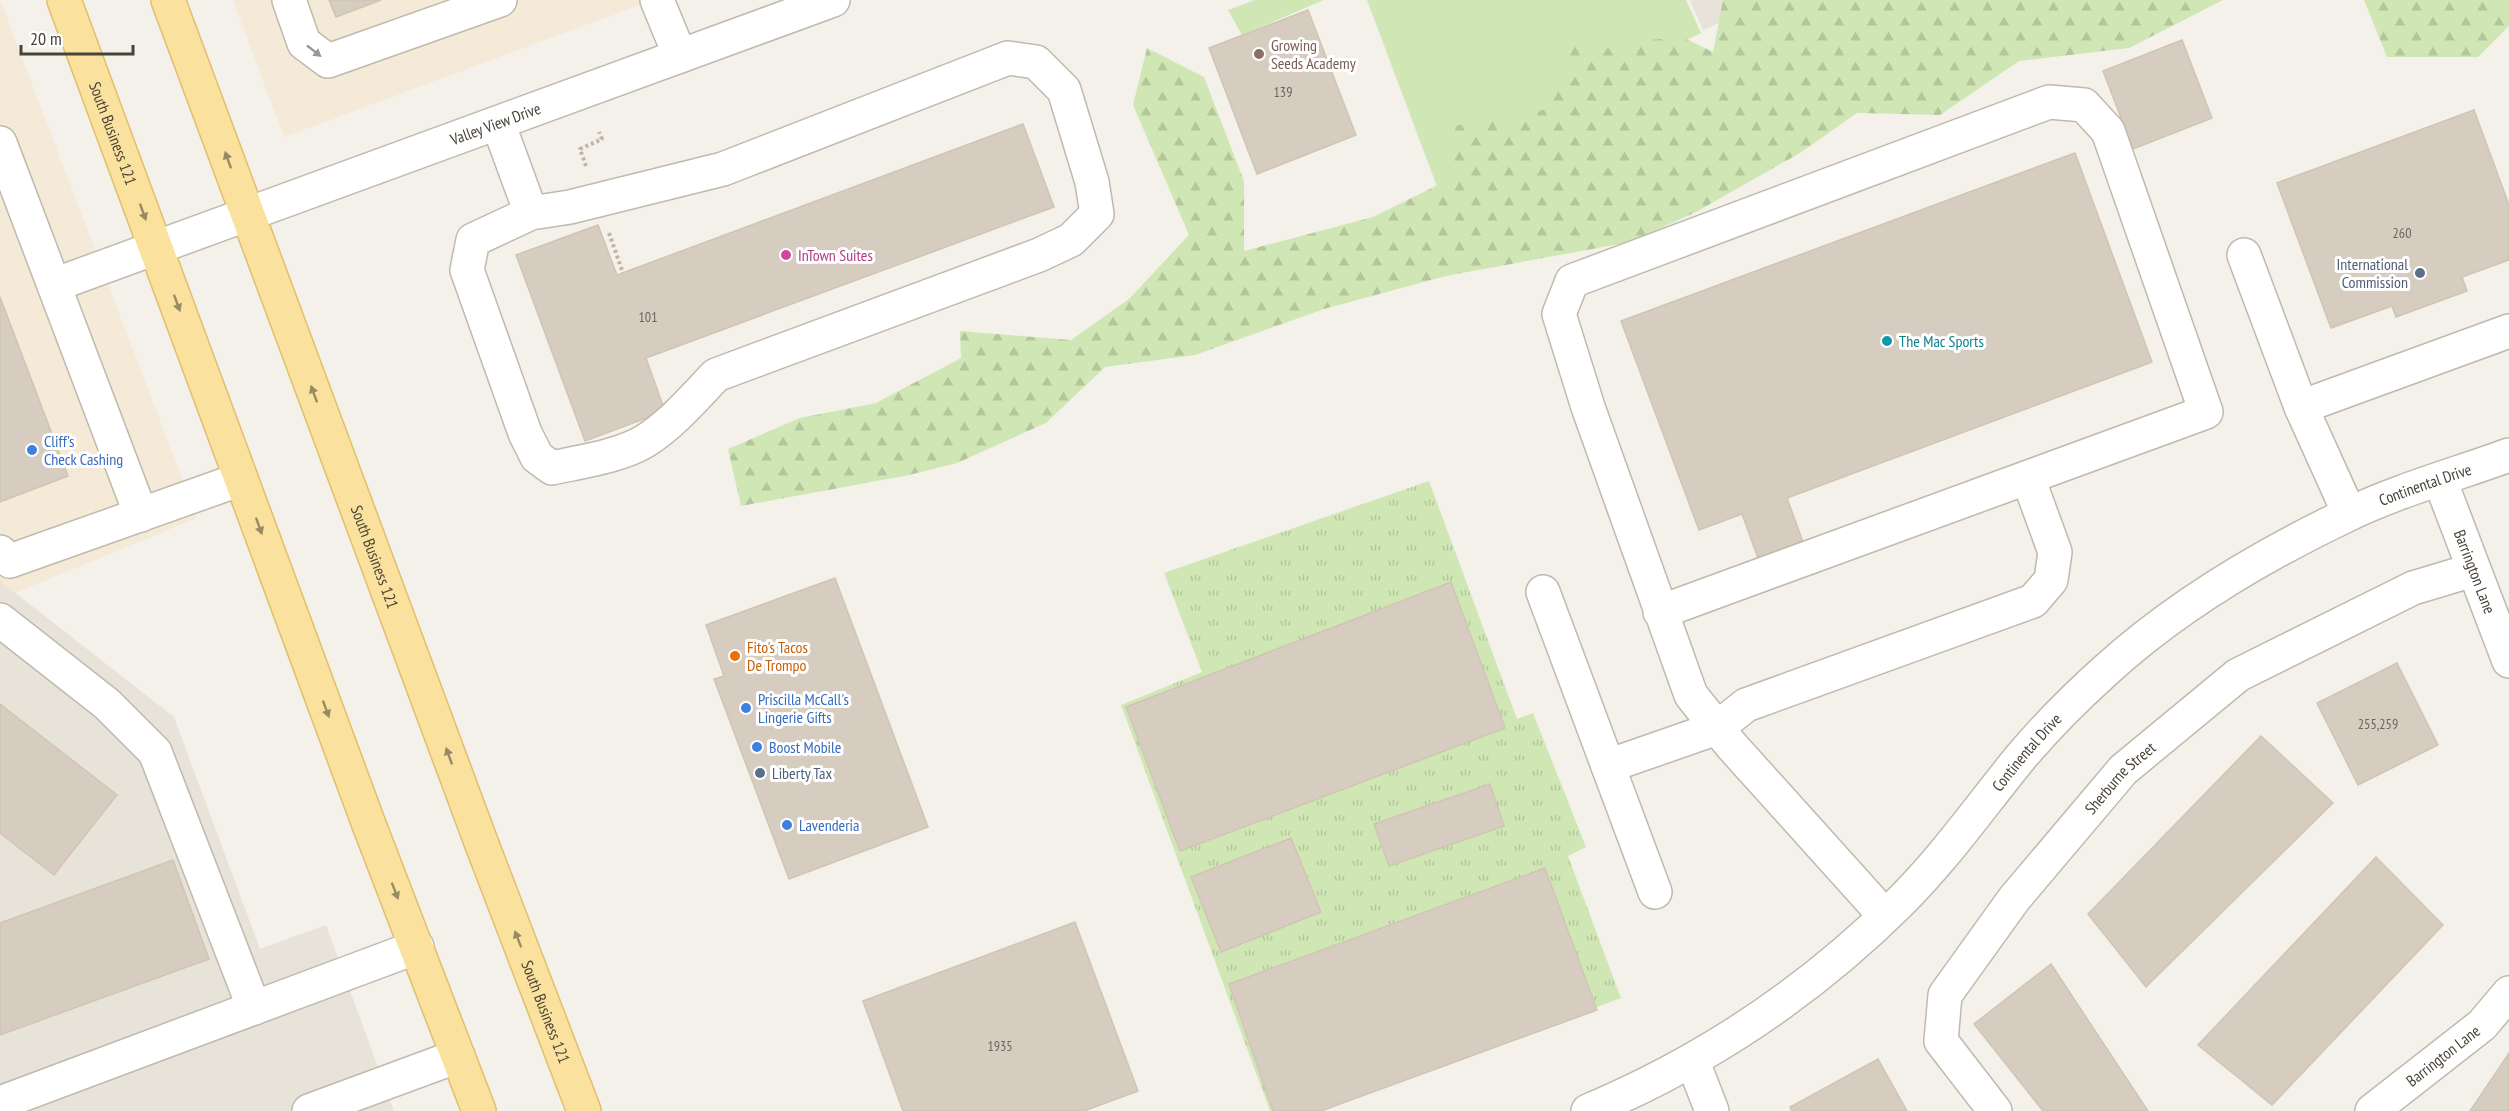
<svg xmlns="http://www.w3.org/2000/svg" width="2509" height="1111" font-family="'PT Sans Narrow',sans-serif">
	<defs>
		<pattern id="forest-firs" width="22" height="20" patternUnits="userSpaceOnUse" patternTransform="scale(1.5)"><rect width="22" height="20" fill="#d0e7b5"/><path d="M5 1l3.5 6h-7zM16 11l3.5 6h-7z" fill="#b4c79c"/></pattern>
		<pattern id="park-tufts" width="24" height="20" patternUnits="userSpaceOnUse" patternTransform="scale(1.5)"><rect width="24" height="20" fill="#d0e7b5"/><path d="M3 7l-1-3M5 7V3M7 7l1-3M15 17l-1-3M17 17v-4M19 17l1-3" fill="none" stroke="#b4c79c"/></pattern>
	</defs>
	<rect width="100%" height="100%" fill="#f4f1ea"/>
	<!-- residential -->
	<g fill="#e8e3d8">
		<path d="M1690 0H1737L1741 13 1703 30Z"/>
		<path d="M0 581 174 717 260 949 326 925 394 1111H0Z"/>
	</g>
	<!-- commercial -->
	<g fill="#f5e9d7">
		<path d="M0 0 197 518 15 593 0 581Z"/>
		<path d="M233 0H653L284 137Z"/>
	</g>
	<!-- grass -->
	<g fill="#d0e7b5">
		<path d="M1255 0H1324L1242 35 1228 10Z"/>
		<path d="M1367 0H1686L1701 33 1618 72 1439 192Z"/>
	</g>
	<!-- forest -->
	<g fill="url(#forest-firs)">
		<path d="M1723 0H2223L2129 48 2019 61 1940 115 1857 113 1800 153 1696 212 1630 242 1446 276 1324 309 1195 355 1105 367 1046 423 957 463 909 475 741 506 728 449 800 418 876 403 961 358 960 331 1071 340 1129 299 1189 235 1133 105 1147 48 1204 77 1244 181V251L1373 217 1450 179 1454 126 1548 109 1572 47 1682 37 1713 52Z"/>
		<path d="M2364 0H2509V26L2478 57H2387Z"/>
	</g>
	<!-- park -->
	<path fill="url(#park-tufts)" d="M1429 481 1517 719 1533 713 1586 847 1568 856 1621 998 1319 1111H1270L1121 705 1202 672 1164 573Z"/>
	<!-- building -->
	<g fill="#d6cdc0" stroke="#d0c5b3" stroke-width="1.5">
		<path d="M329 0H381L336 17Z"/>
		<path d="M1308 10 1356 135 1257 174 1209 48Z"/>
		<path d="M2182 40 2212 118 2133 149 2103 71Z"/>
		<path d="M2474 110 2509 205V260L2462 277 2467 291 2396 317 2392 306 2331 328 2277 183Z"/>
		<path d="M1023 124 1054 207 646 358 665 411 585 441 516 255 598 225 617 275Z"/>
		<path d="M2075 153 2152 362 1787 498 1807 553 1762 569 1742 514 1699 530 1621 321Z"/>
		<path d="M0 297 68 476 0 502Z"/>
		<path d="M835 578 928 827 789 879 714 679 724 676 706 625Z"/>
		<path d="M1451 582 1505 728 1180 851 1126 707Z"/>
		<path d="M2397 663 2438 745 2358 785 2317 703Z"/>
		<path d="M0 704 117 795 54 875 0 833Z"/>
		<path d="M2261 736 2333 803 2146 987 2088 914Z"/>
		<path d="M1490 784 1504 826 1389 866 1374 824Z"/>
		<path d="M1291 838 1321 912 1221 952 1191 877Z"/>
		<path d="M2376 857 2443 925 2272 1105 2198 1045Z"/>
		<path d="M173 860 209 959 0 1035V923Z"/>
		<path d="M1545 868 1597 1010 1321 1111H1273L1229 984Z"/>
		<path d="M1075 922 1138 1091 1084 1111H903L863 1001Z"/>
		<path d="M2051 964 2148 1111H2043L1974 1024Z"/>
		<path d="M2509 1053V1111H2470Z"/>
		<path d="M1878 1059 1907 1111H1792L1790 1107Z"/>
	</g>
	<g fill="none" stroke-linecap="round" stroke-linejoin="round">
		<!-- minor casing -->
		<g stroke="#c0b9ad" stroke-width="36">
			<g id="minor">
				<path d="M289 0 304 43 328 61 500 0"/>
				<path d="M657 0 680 56"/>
				<path d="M498 123 531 213 570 207 723 169 1008 58 1036 62 1064 90 1092 182 1097 214 1071 240 1039 255 716 375C694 398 672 424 645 441 621 456 579 462 552 468L537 457 525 433 467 270 473 240 531 213"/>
				<path d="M0 143 141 515"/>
				<path d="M2244 255 2301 407"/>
				<path id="s1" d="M54 285 833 0"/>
				<path id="s2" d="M2440 480 2509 661"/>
				<path d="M2349 513 2301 407 2509 331"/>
				<path d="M0 552 10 561 241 479"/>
				<path d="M1543 592 1655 892"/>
				<path d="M1660 612 2206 412 2108 131 2084 105 2049 102 1572 281 1559 314 1588 407 1691 695 1731 745 1885 916"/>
				<path d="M0 620 107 704 155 752 254 1008"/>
				<path d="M1608 766 1717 728 1746 705 2033 601 2051 580 2055 552 2028 478"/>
				<path d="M1693 1062 1712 1111"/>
				<path d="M0 1103 417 947"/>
				<path d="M309 1111 458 1056"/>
				<path id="s3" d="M1588 1111C1704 1062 1808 993 1898 904 1943 860 1980 807 2020 758 2046 727 2075 698 2105 671 2175 607 2261 556 2347 515 2396 491 2457 474 2509 455"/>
				<path id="s4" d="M1995 1111 1941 1041 1945 995 2014 899 2123 770 2238 675 2413 588 2473 570"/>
				<path id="s5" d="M2372 1111 2482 1025 2509 993"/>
			</g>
		</g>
		<!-- major casing -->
		<g stroke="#e0bf6d" stroke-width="36">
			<g id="major">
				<path id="s6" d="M64 0 368 822 479 1111"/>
				<path id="s7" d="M168 0 481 842 584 1111"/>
			</g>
		</g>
		<!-- path -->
		<g stroke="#c1b59f" stroke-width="4" stroke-dasharray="3 3" stroke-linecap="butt">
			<path d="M586 166 580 149 602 139 599 132"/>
			<path d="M609 233 623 273"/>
		</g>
		<!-- minor -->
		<use href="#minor" stroke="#fff" stroke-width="33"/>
		<!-- major -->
		<use href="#major" stroke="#fae19d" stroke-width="33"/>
	</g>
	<!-- one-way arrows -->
	<defs><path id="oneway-solid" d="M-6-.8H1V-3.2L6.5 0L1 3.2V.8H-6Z" transform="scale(1.5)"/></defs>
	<use fill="#9a9792" href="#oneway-solid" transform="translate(314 51) rotate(38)"/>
	<g fill="#988a65">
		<use href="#oneway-solid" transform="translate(228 160) rotate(-110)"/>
		<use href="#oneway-solid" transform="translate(143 212) rotate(70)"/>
		<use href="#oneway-solid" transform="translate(177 303) rotate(70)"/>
		<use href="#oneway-solid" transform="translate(314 394) rotate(-110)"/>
		<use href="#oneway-solid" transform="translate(259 526) rotate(70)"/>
		<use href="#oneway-solid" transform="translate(326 709) rotate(70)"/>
		<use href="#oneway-solid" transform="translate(449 756) rotate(-110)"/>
		<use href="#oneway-solid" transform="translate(395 891) rotate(69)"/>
		<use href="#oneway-solid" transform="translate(518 939) rotate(-111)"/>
	</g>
	<!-- markers -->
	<circle fill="#8d6e63" stroke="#fff" stroke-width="2" cx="1259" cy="54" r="6"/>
	<circle fill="#d1479c" stroke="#fff" stroke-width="2" cx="786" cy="255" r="6"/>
	<g fill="#5c6f8a" stroke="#fff" stroke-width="2">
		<circle cx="2420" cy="273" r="6"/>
		<circle cx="760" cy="773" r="6"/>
	</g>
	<circle fill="#0f9aa8" stroke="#fff" stroke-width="2" cx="1887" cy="341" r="6"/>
	<g fill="#3f7fe0" stroke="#fff" stroke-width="2">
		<circle cx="32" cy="450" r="6"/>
		<circle cx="746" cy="708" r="6"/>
		<circle cx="757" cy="747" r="6"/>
		<circle cx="787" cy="825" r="6"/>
	</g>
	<circle fill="#e8710a" stroke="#fff" stroke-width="2" cx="735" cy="656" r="6"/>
	<g text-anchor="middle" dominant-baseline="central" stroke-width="6" stroke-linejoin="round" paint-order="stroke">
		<!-- number labels -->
		<g font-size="14" fill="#6c655a">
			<text x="1283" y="92">139</text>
			<text x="2402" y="233">260</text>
			<text x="648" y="317">101</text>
			<text x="2378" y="724">255,259</text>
			<text x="1000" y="1046">1935</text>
		</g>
		<!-- education labels -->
		<g font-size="16" fill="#785e54" stroke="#fff" text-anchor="start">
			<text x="1271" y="45">Growing<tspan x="1271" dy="18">Seeds Academy</tspan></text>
		</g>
		<!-- street labels -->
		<g font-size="16" fill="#484238" stroke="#fff">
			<text stroke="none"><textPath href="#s1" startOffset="470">Valley View Drive</textPath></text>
			<text stroke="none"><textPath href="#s6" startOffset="142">South Business 121</textPath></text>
			<text stroke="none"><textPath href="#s3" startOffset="1060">Continental Drive</textPath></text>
			<text stroke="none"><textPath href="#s7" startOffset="594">South Business 121</textPath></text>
			<text stroke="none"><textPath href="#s2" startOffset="98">Barrington Lane</textPath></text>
			<text stroke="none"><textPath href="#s3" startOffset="574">Continental Drive</textPath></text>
			<text stroke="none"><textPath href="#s4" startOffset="414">Sherburne Street</textPath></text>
			<text stroke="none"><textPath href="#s7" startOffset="1080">South Business 121</textPath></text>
			<text stroke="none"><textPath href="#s5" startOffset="90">Barrington Lane</textPath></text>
		</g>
		<!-- hotel labels -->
		<g font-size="16" fill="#b23c85" stroke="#fff" text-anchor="start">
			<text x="798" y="255">InTown Suites</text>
		</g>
		<!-- service labels -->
		<g font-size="16" fill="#4e5e75" stroke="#fff" text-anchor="end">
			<text x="2408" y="264">International<tspan x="2408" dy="18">Commission</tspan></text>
			<text x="772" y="773" text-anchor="start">Liberty Tax</text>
		</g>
		<!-- culture labels -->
		<g font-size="16" fill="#0d838f" stroke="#fff" text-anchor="start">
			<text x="1899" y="341">The Mac Sports</text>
		</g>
		<!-- shop labels -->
		<g font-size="16" fill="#366cbe" stroke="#fff" text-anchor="start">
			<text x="44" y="441">Cliff's<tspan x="44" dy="18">Check Cashing</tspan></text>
			<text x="758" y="699">Priscilla McCall's<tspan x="758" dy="18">Lingerie Gifts</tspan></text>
			<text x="769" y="747">Boost Mobile</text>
			<text x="799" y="825">Lavenderia</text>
		</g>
		<!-- food labels -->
		<g font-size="16" fill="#c56008" stroke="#fff" text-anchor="start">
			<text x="747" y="647">Fito's Tacos<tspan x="747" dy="18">De Trompo</tspan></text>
		</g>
	</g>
	<!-- scale -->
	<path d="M21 45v9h112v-9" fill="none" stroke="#484238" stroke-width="3"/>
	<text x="30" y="45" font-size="18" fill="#484238" stroke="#ffffff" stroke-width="4.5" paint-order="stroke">20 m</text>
</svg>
